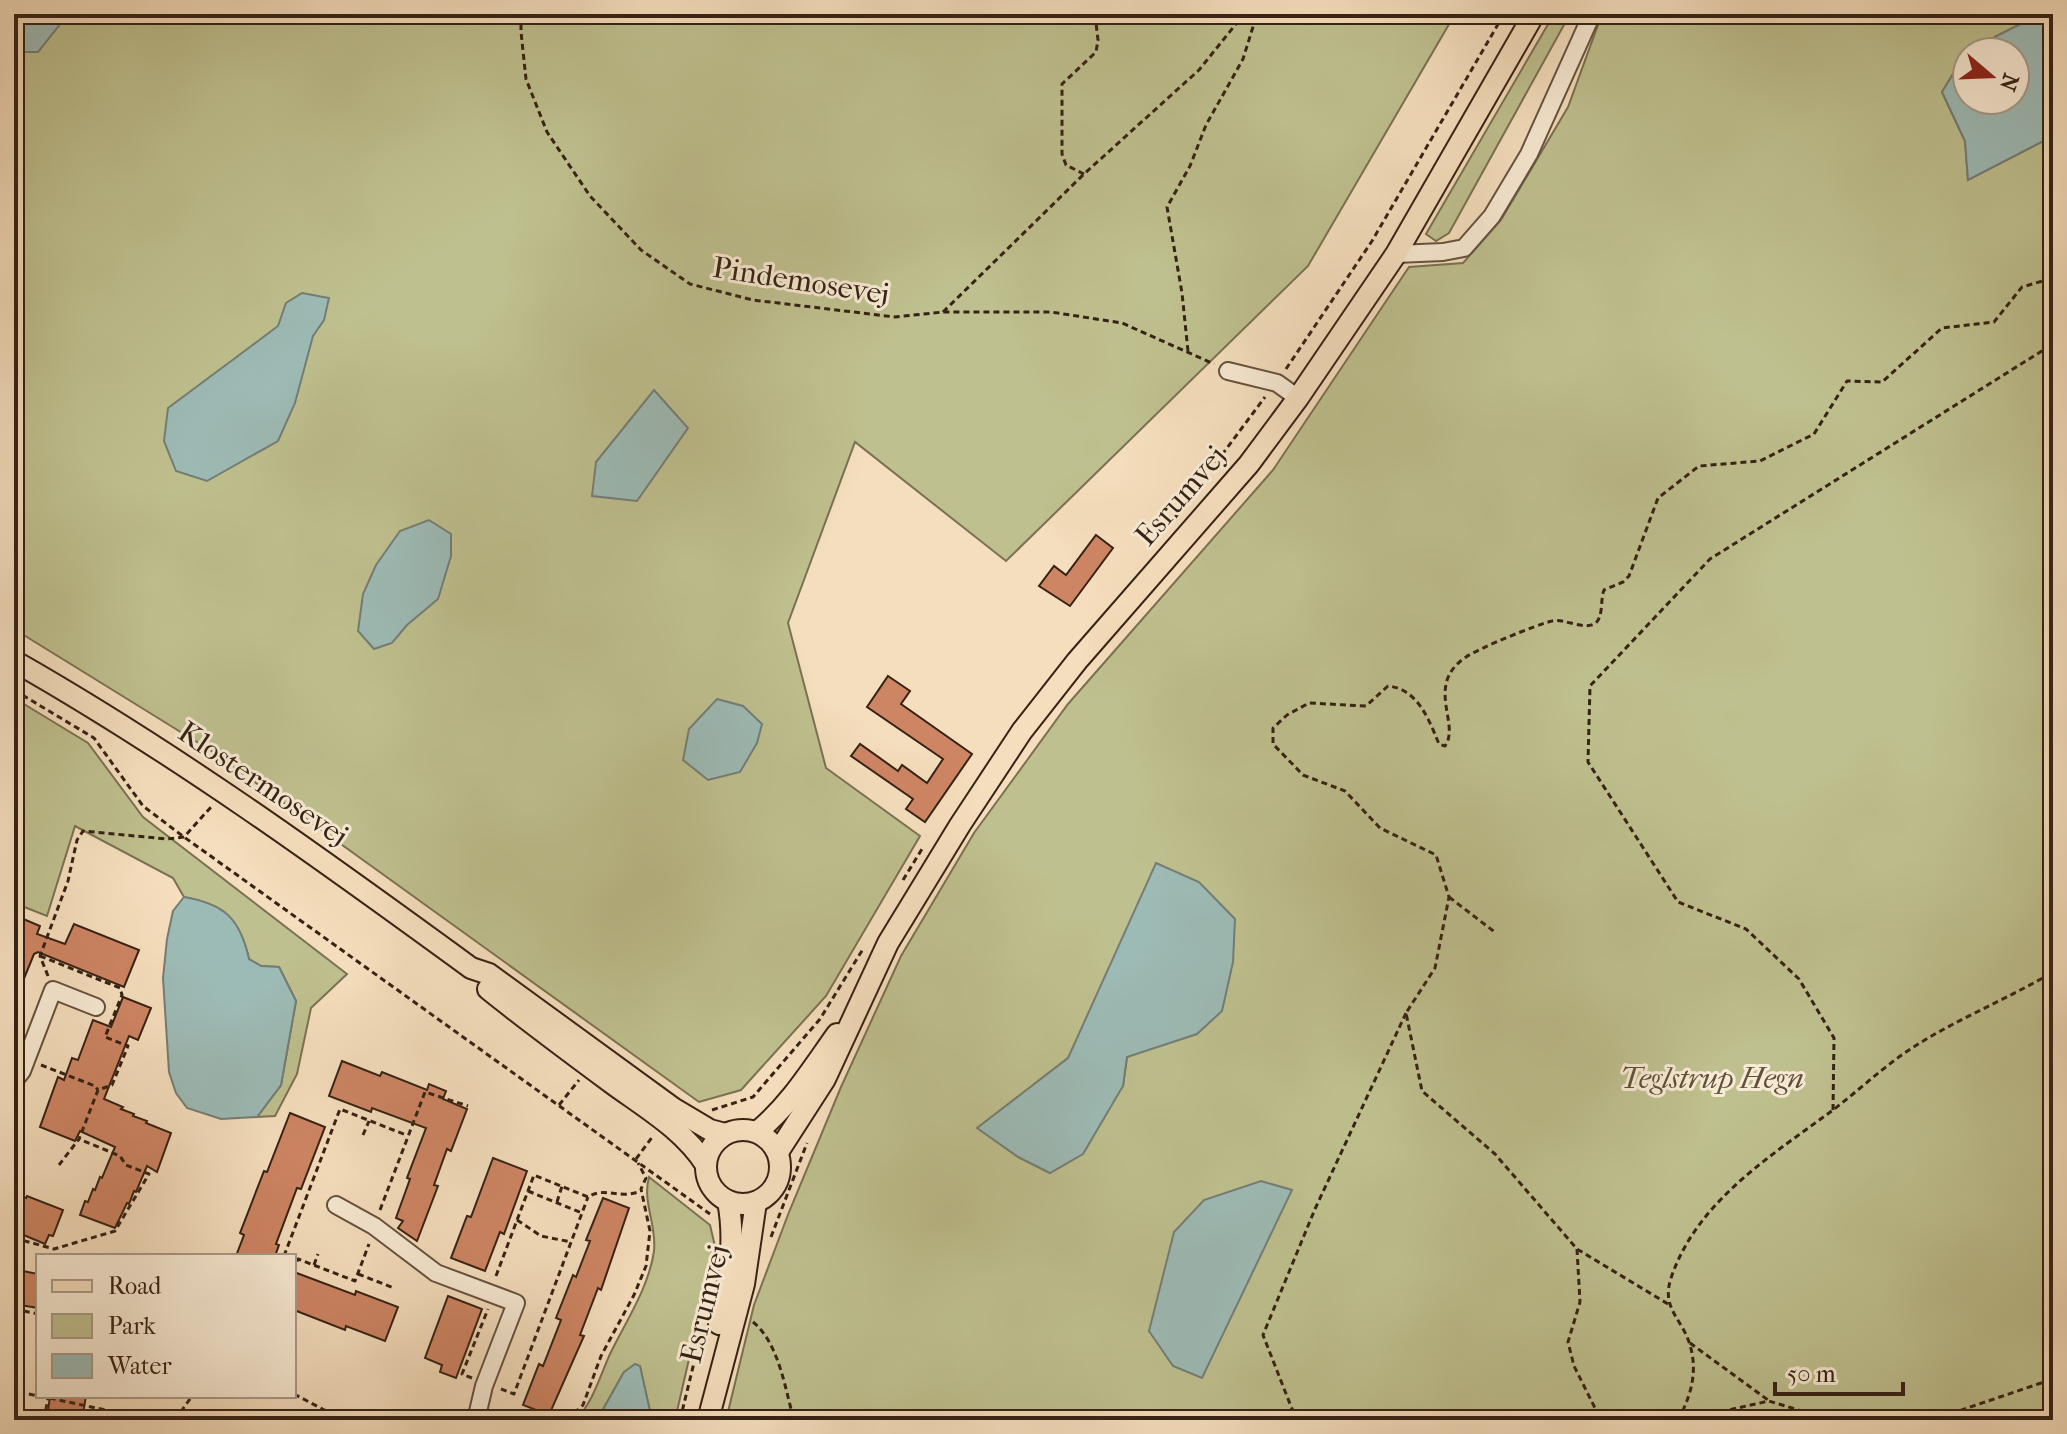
<svg xmlns="http://www.w3.org/2000/svg" width="2067" height="1434" font-family="'IM FELL French Canon',serif">
	<rect width="100%" height="100%" fill="#f5debd"/>
	<filter id="stains"><feTurbulence type="fractalNoise" baseFrequency=".0025" numOctaves="4"/><feColorMatrix values="0 0 0 0 .2 0 0 0 0 .09 0 0 0 0 .02 0 0 0 .5 -.17"/></filter>
	<radialGradient id="worn" r=".72"><stop offset=".6" stop-color="#630" stop-opacity="0"/><stop offset="1" stop-color="#630" stop-opacity=".3"/></radialGradient>
	<!-- green -->
	<g fill="#bfc08f" stroke="#7a7152" stroke-width="2" fill-rule="evenodd">
		<path d="M14 14H1455L1308 266 1006 561 855 442 788 623 826 768 920 836 826 996 741 1090 699 1102 213 752 14 629Z"/>
		<path d="M1554 14H1570L1449 233 1436 241 1426 234Z"/>
		<path d="M1602 14H2040L1967 51 1942 92 1965 141 1968 180 2053 136V1420H726L754 1305 789 1212 841 1087 901 956 974 833 1068 704 1273 470 1409 267 1463 263 1501 220 1568 107ZM1147 1049 1127 1057 1123 1086 1050 1173 1018 1157 978 1128 1068 1058Z"/>
		<path d="M14 698 88 743 143 817 347 974 311 1008 297 1074 275 1116 257 1117 281 1085 296 1001 279 967 261 966 249 959C240 919 224 904 184 897L173 878 75 826 47 916 14 903Z"/>
		<path d="M649 1177 710 1225 715 1246 675 1420H652L640 1367 624 1372 597 1420H576C593 1402 600 1376 610 1354 626 1321 649 1287 654 1251 657 1225 642 1202 649 1177Z"/>
	</g>
	<!-- water -->
	<g fill="#9dbbb6" stroke="#747e76" stroke-width="2" fill-rule="evenodd">
		<path d="M14 14H64L65 18 38 52H14Z"/>
		<path d="M2040 14H2053V136L1968 180 1965 141 1942 92 1967 51ZM2015 52V100H1967V52Z"/>
		<path d="M302 293 329 298 324 320 313 336 295 403 278 441 207 481 176 471 164 441 168 408 278 326 286 303Z"/>
		<path d="M654 390 688 428 637 501 592 496 596 462Z"/>
		<path d="M429 520 451 534V556L438 599 407 625 392 643 374 649 358 631 363 594 376 565 400 531Z"/>
		<path d="M717 699 743 706 762 724 757 743 740 772 708 780 683 760 689 729Z"/>
		<path d="M1156 863 1199 882 1235 919 1233 962 1222 1011 1197 1034 1127 1057 1123 1086 1083 1154 1050 1173 1018 1157 977 1128 1068 1058Z"/>
		<path d="M184 897C225 904 240 919 249 959L261 966 279 967 296 1001 281 1085 257 1117 221 1119 187 1108 176 1093 169 1072 163 978 167 939 173 911Z"/>
		<path d="M1261 1181 1292 1190 1202 1378 1173 1366 1149 1331 1174 1232 1204 1200Z"/>
		<path d="M635 1364 640 1366 652 1420H597L624 1372Z"/>
	</g>
	<!-- building -->
	<g fill="#ce8564" stroke="#362215" stroke-width="2">
		<path d="M1096 535 1113 548 1070 606 1039 586 1054 566 1066 575Z"/>
		<path d="M888 676 910 691 901 704 972 754 925 822 906 809 913 799 851 756 860 744 898 771 902 765 927 783 943 759 867 707Z"/>
		<path d="M14 915 40 926 37 934 65 944 74 924 139 950 124 987 38 952 34 954 14 1003Z"/>
		<path d="M123 997 151 1008 138 1040 129 1036 104 1099 123 1107 121 1109 134 1114 133 1116 147 1121 146 1123 171 1133 157 1172 147 1166 136 1192 134 1191 129 1204 127 1203 115 1228 80 1215 85 1201 88 1202 93 1189 95 1190 100 1177 102 1178 115 1147 80 1131 75 1141 40 1127 58 1077 64 1080 72 1058 78 1060 93 1020 111 1027Z"/>
		<path d="M342 1061 380 1076 382 1072 427 1090 429 1084 446 1091 443 1099 467 1109 451 1151 447 1149 434 1185 438 1186 417 1241 398 1228 403 1221 396 1218 410 1179 407 1178 426 1128 372 1108 371 1112 329 1096Z"/>
		<path d="M290 1113 325 1127 301 1189 297 1188 276 1244 279 1245 275 1256H236L244 1235 240 1233 264 1171 267 1172Z"/>
		<path d="M493 1158 527 1171 504 1234 500 1232 485 1271 451 1258 467 1216 471 1217Z"/>
		<path d="M14 1194 26 1198 27 1196 63 1210 53 1236 49 1235 45 1244 14 1231Z"/>
		<path d="M603 1198 629 1208 601 1290 598 1288 580 1335 584 1336 549 1415 523 1405 539 1364 543 1366 561 1320 556 1318 573 1275 576 1277 590 1241 586 1240Z"/>
		<path d="M18 1270 38 1274V1308L14 1304Z"/>
		<path d="M294 1272 355 1295 356 1291 398 1307 385 1341 346 1326 345 1330 294 1310Z"/>
		<path d="M448 1296 482 1309 456 1378 440 1372 442 1365 425 1358Z"/>
		<path d="M50 1396H86L82 1420H67L68 1414 48 1411Z"/>
	</g>
	<g fill="none" stroke-linecap="round" stroke-linejoin="round">
		<!-- minor casing -->
		<g stroke="#66513f" stroke-width="20">
			<g id="minor">
				<path d="M1396 254 1443 252 1464 248 1492 216 1529 154 1592 14"/>
				<path d="M1228 371 1277 383 1298 398"/>
				<path d="M14 1081 22 1071 53 990 96 1007"/>
				<path d="M336 1205 374 1226 436 1273 516 1303 484 1386 476 1420"/>
			</g>
		</g>
		<!-- major casing -->
		<g stroke="#362215" stroke-width="24">
			<g id="major">
				<path d="M14 661C174 752 323 860 471 968L489 974 673 1108 710 1130 725 1134"/>
				<path d="M488 989C529 1022 571 1053 613 1084 646 1108 684 1130 706 1165"/>
				<circle cx="743" cy="1167" r="37"/>
				<path d="M757 1132C790 1105 812 1069 837 1034"/>
				<path d="M778 1152 825 1079 888 943 960 825 1022 731 1077 661 1249 464 1298 398 1396 254 1534 14"/>
				<path d="M719 1324C729 1282 736 1243 728 1201"/>
				<path d="M708 1420 744 1284 756 1202"/>
			</g>
		</g>
		<!-- path -->
		<g stroke="#362215" stroke-width="3" stroke-dasharray="6 4" stroke-linecap="butt">
			<path d="M521 14V32L526 79 547 132 590 196 641 250 690 284 753 300 895 317 943 312H1051L1122 323 1214 364"/>
			<path d="M1084 174 1066 165 1062 154V84L1096 52 1098 40 1095 14"/>
			<path d="M943 312 1084 174 1199 70 1244 14"/>
			<path d="M1188 351 1182 293 1167 207 1190 166 1206 125 1243 59 1257 14"/>
			<path d="M1286 369 1372 241 1504 14"/>
			<path d="M1174 519 1265 397"/>
			<path d="M14 690 94 738 143 806 184 837 710 1214"/>
			<path d="M903 880 922 849"/>
			<path d="M1449 897 1496 933"/>
			<path d="M40 956 120 988 122 995 105 1037 128 1046 112 1085 98 1090 79 1139 59 1165"/>
			<path d="M48 976 40 956 68 881 77 840 83 831 167 839 184 837 211 807"/>
			<path d="M41 1065 95 1086 98 1090"/>
			<path d="M559 1105 579 1080"/>
			<path d="M712 1110 753 1097 820 1019 863 949"/>
			<path d="M1833 1110 1834 1038 1799 979 1746 929 1678 902 1588 762 1590 686 1710 559 2053 344"/>
			<path d="M363 1135 369 1121"/>
			<path d="M636 1159 653 1136"/>
			<path d="M528 1191 582 1213"/>
			<path d="M557 1202 562 1186"/>
			<path d="M380 1210 425 1092 468 1106"/>
			<path d="M517 1220 541 1236 571 1242"/>
			<path d="M771 1237 807 1143"/>
			<path d="M14 1238 54 1249 115 1231 149 1174 126 1165 120 1156 79 1139"/>
			<path d="M1577 1249 1580 1302 1568 1342 1574 1366 1601 1420"/>
			<path d="M284 1256 340 1109 406 1135"/>
			<path d="M314 1265 318 1254"/>
			<path d="M294 1271 298 1259 355 1281 369 1244"/>
			<path d="M358 1274 394 1288"/>
			<path d="M496 1276 534 1175 588 1197C605 1186 618 1200 641 1191"/>
			<path d="M1668 1304 1577 1249 1495 1154 1422 1091 1406 1013 1435 968 1449 897 1436 855 1380 828 1345 791 1303 775 1273 744V728L1287 715 1309 703 1366 706 1388 686C1418 689 1429 720 1439 744L1445 746C1461 724 1424 685 1466 657 1477 649 1538 624 1552 621 1564 618 1582 630 1594 624 1604 619 1600 599 1604 590L1623 582 1629 576 1658 498 1699 466 1760 461 1814 434 1847 381 1882 382 1942 328 1994 322 2022 287 2053 278"/>
			<path d="M14 1309 38 1314"/>
			<path d="M753 1322C779 1343 785 1389 794 1420"/>
			<path d="M1690 1343 1768 1400"/>
			<path d="M472 1378 462 1374 488 1309"/>
			<path d="M501 1389 514 1394 588 1197"/>
			<path d="M19 1392 38 1396"/>
			<path d="M294 1394 330 1413 363 1420"/>
			<path d="M40 1396 138 1417 142 1420"/>
			<path d="M44 1420 48 1398"/>
			<path d="M175 1420 192 1396"/>
			<path d="M567 1420 583 1405 601 1356 634 1295 646 1266 650 1231 641 1189 646 1178 638 1163"/>
			<path d="M680 1420 702 1330"/>
			<path d="M1301 1420 1292 1409 1263 1335 1315 1209 1406 1013"/>
			<path d="M1678 1420C1691 1396 1698 1372 1690 1345 1682 1318 1661 1309 1671 1278 1697 1201 1771 1156 1833 1110 1858 1091 1882 1068 1909 1050 1954 1020 2006 1000 2053 972"/>
			<path d="M1702 1420 1733 1409 1769 1401 1831 1420"/>
			<path d="M1932 1420 2053 1379"/>
		</g>
		<!-- minor -->
		<use href="#minor" stroke="#f8ead4" stroke-width="16"/>
		<!-- major -->
		<use href="#major" stroke="#f5debd" stroke-width="20"/>
	</g>
	<g text-anchor="middle" dominant-baseline="central" stroke-width="6" stroke-linejoin="round" paint-order="stroke">
		<!-- street labels -->
		<g font-size="30" fill="#362215" stroke="#f8ead4">
			<text transform="translate(801 281) rotate(9)">Pindemosevej</text>
			<text transform="translate(1181 496) rotate(-49)">Esrumvej</text>
			<text transform="translate(263 784) rotate(34)">Klostermosevej</text>
			<text transform="translate(705 1304) rotate(-76)">Esrumvej</text>
		</g>
		<!-- park labels -->
		<g font-size="30" font-style="italic" fill="#5f513a" stroke="#f8ead4">
			<text x="1712" y="1078">Teglstrup Hegn</text>
		</g>
	</g>
	<!-- margin -->
	<rect width="2067" height="1434" fill="none" stroke="#f5debd" stroke-width="48"/>
	<rect x="16" y="16" width="2035" height="1402" fill="none" stroke="#362215" stroke-width="4"/>
	<rect x="24" y="24" width="2019" height="1386" fill="none" stroke="#362215" stroke-width="2"/>
	<!-- legend -->
	<rect x="36" y="1254" width="260" height="144" fill="#f8ead4" stroke="#aa9a88" stroke-width="2"/>
	<rect x="52" y="1280" width="40" height="12" fill="#f5debd" stroke="#aa9a88" stroke-width="2"/>
	<text x="108" y="1294" font-size="24" fill="#362215">Road</text>
	<rect x="52" y="1314" width="40" height="24" fill="#bfc08f" stroke="#aa9a88" stroke-width="2"/>
	<text x="108" y="1334" font-size="24" fill="#362215">Park</text>
	<rect x="52" y="1354" width="40" height="24" fill="#9dbbb6" stroke="#aa9a88" stroke-width="2"/>
	<text x="108" y="1374" font-size="24" fill="#362215">Water</text>
	<!-- north arrow -->
	<g transform="translate(1991 76) rotate(109)"><circle r="38" fill="#f8ead4" stroke="#aa9a88" stroke-width="2"/>
	<path d="M0-6L14 30L0 20L-14 30Z" fill="#8f2418"/>
	<text y="-12" font-size="22" font-weight="bold" text-anchor="middle" fill="#362215">N</text>
	</g>
	<!-- scale -->
	<path d="M1775 1382v12h128v-12" fill="none" stroke="#362215" stroke-width="4"/>
	<text x="1787" y="1382" font-size="24" fill="#362215" stroke="#f8ead4" stroke-width="6" paint-order="stroke">50 m</text>
	<rect width="100%" height="100%" filter="url(#stains)"/>
	<rect width="100%" height="100%" fill="url(#worn)"/>
</svg>
